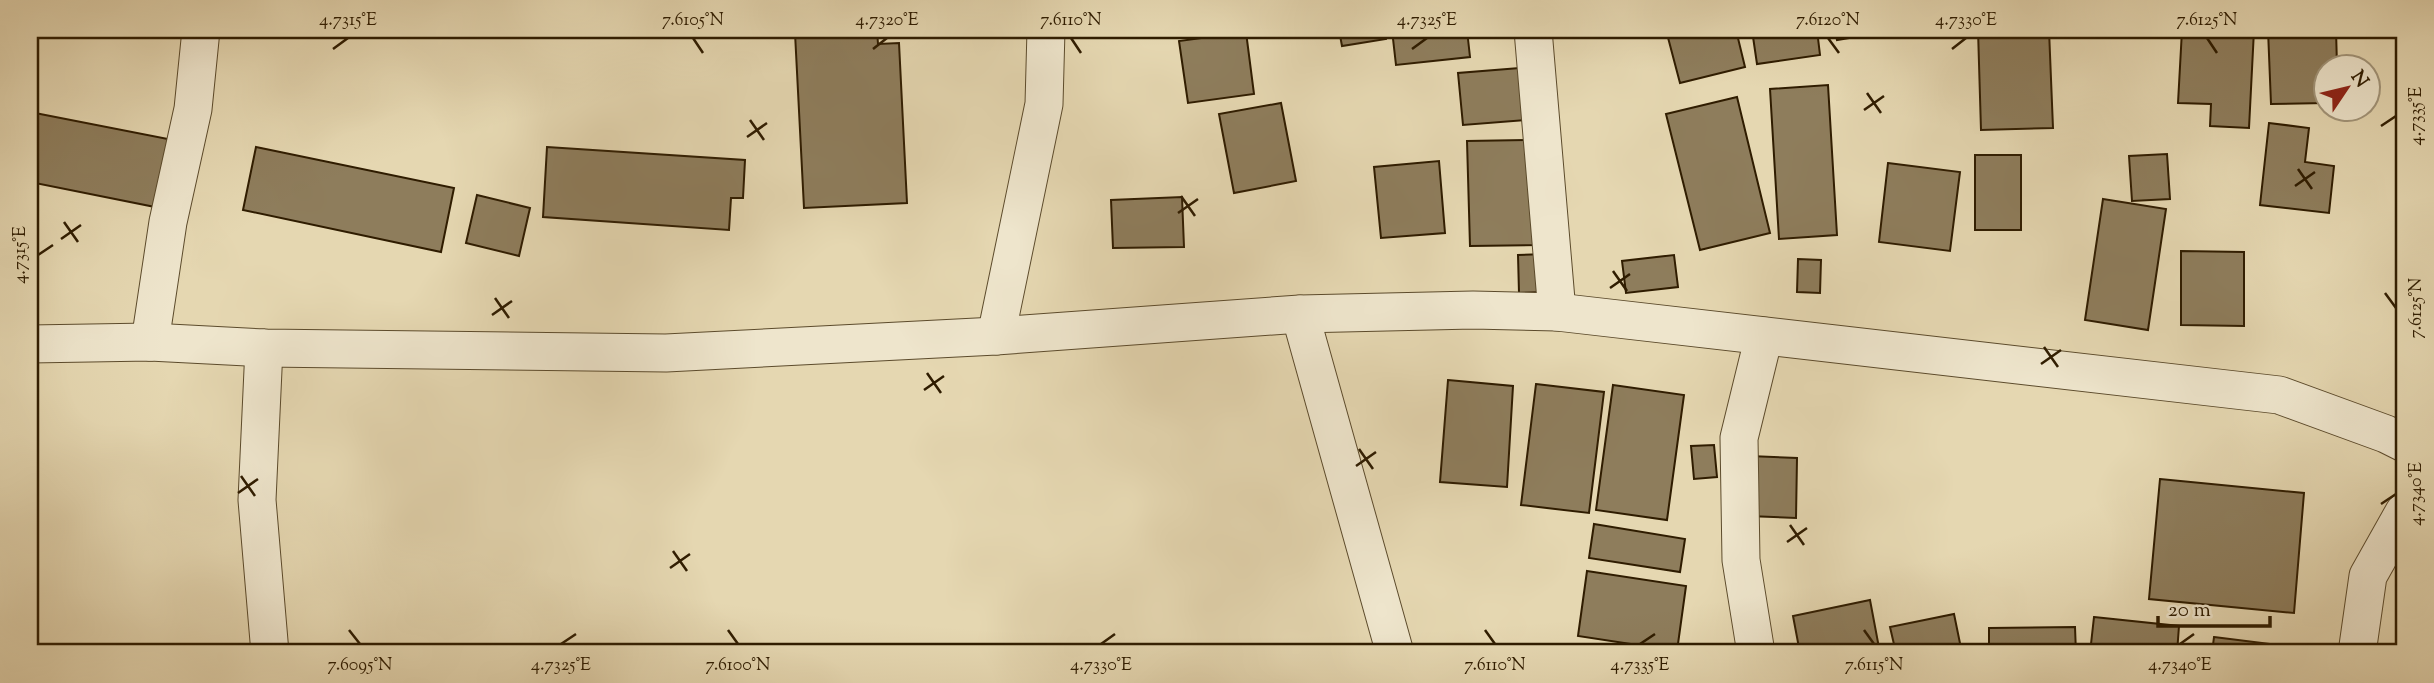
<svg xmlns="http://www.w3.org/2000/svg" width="2434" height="683" font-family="'Sorts Mill Goudy',serif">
	<rect width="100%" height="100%" fill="#e5d7b1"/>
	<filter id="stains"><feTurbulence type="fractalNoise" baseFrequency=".00286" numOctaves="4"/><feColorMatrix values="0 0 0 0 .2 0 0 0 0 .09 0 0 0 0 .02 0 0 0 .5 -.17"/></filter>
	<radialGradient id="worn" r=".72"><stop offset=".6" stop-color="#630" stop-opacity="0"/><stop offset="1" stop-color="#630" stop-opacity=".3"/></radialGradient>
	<!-- building -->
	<g fill="#8e7d5c" stroke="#2f1c00" stroke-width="2">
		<path d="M877 30 878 44 899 43 907 203 804 208 795 33Z"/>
		<path d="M1339 30H1385L1386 39 1342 46Z"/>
		<path d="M1392 30H1467L1470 57 1396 65Z"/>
		<path d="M1666 30H1736L1745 67 1680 83Z"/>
		<path d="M1752 30H1817L1820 55 1757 64Z"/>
		<path d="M1835 30H1896L1837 40Z"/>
		<path d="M1978 30H2049L2053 128 1981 130Z"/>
		<path d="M2182 30H2254L2249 128 2210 126 2211 104 2178 103Z"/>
		<path d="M2268 30H2336L2337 66H2326V103L2271 104Z"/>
		<path d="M1246 32 1254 94 1188 103 1179 41Z"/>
		<path d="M1533 67 1537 119 1463 125 1458 73Z"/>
		<path d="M1828 85 1837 235 1779 239 1770 89Z"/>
		<path d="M1737 97 1770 233 1700 250 1666 114Z"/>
		<path d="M1281 103 1296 181 1234 193 1219 114Z"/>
		<path d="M30 112 173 140 160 208 30 182Z"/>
		<path d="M2269 123 2309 128 2305 162 2334 166 2329 213 2260 205Z"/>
		<path d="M1534 140 1538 245 1470 246 1467 141Z"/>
		<path d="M256 147 454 188 441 252 243 210Z"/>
		<path d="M547 147 745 160 743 198H731L729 230 543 217Z"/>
		<path d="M2167 154 2170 199 2132 201 2129 156Z"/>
		<rect x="1975" y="155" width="46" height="75"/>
		<path d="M1439 161 1445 233 1381 238 1374 167Z"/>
		<path d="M1888 163 1960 172 1950 251 1879 242Z"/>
		<path d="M477 195 530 208 519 256 466 243Z"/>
		<path d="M1182 197 1184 247 1113 248 1111 200Z"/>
		<path d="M2103 199 2166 209 2148 330 2085 320Z"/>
		<path d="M2181 251 2244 252V326L2181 325Z"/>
		<path d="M1546 254 1547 292 1519 293 1518 255Z"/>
		<path d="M1674 255 1678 287 1626 293 1622 261Z"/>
		<path d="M1798 259 1821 260 1820 293 1797 292Z"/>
		<path d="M1448 380 1513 386 1507 487 1440 482Z"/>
		<path d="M1536 384 1604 392 1589 513 1521 505Z"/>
		<path d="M1613 385 1684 395 1667 520 1596 510Z"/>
		<path d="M1714 445 1717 477 1694 479 1691 446Z"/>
		<path d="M1749 456 1797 458 1796 518 1748 516Z"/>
		<path d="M2160 479 2304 493 2294 613 2149 599Z"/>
		<path d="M1594 524 1685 539 1680 572 1589 558Z"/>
		<path d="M1587 571 1686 586 1677 651 1578 636Z"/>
		<path d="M1870 600 1880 653H1800L1793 616Z"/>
		<path d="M1954 614 1962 653H1896L1890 627Z"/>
		<path d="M2094 617 2179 626 2177 653H2090Z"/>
		<path d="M2075 627 2076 653H1989V628Z"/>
		<path d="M2214 637 2311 649 2310 653H2212Z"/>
	</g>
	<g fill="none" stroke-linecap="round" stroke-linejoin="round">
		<!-- street casing -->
		<g stroke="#5c4b2c" stroke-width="39">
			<g id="street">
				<path d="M1533 30 1557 312"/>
				<path d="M1300 314 1395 653"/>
				<path d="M996 336 1044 104 1046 30"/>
				<path d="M150 342 168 222 193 109 201 30"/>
				<path d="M30 344 150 342 264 348 666 353 996 336 1300 314 1473 310 1557 312 2279 395 2386 434 2404 443"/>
				<path d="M264 348 257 500 270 653"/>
				<path d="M1756 653 1741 560 1739 438 1764 336"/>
				<path d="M2357 653 2368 576 2404 512"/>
			</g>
		</g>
		<!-- street -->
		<use href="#street" stroke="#eee5cc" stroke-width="37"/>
	</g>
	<!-- ticks -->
	<path fill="none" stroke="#2f1c00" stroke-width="2.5" d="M693 38 703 53M1071 38 1081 53M1828 38 1839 53M2207 38 2217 53M333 49 348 38M873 49 887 38M1412 49 1427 38M1952 49 1966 38M1867 93 1881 113M1864 110 1884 96M750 120 764 140M2381 126 2396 116M747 137 767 123M2298 169 2312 189M2295 186 2315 172M1181 196 1195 216M1178 213 1198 199M64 222 78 242M61 239 81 225M38 255 53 245M1613 271 1627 291M1610 288 1630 274M2385 293 2396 308M495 298 509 318M492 315 512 301M2044 347 2058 367M2041 364 2061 350M927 373 941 393M924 390 944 376M1359 449 1373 469M1356 466 1376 452M241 476 255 496M238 493 258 479M2381 504 2396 494M1790 525 1804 545M1787 542 1807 528M673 551 687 571M670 568 690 554M349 630 360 644M728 630 738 644M1485 630 1495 644M1864 630 1874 644M561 644 576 634M1101 644 1115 634M1640 644 1655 634M2180 644 2194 634"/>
	<!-- margin -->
	<rect width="2434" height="683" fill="none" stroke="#e5d7b1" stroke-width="77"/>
	<!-- north arrow -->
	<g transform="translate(2347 88) rotate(55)"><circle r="33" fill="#eee5cc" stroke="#a2957a" stroke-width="2"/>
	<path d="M0-5L12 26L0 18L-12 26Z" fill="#8f2418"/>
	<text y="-10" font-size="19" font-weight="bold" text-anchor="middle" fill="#2f1c00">N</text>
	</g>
	<!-- scale -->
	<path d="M2158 616v10h112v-10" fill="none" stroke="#2f1c00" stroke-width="3.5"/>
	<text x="2168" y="616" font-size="21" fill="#2f1c00" stroke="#eee5cc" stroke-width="5" paint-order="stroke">20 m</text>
	<rect x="38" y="38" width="2358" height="606" fill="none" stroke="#2f1c00" stroke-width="2.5"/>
	<g font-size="18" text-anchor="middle" fill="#2f1c00">
		<text x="348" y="25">4.7315°E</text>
		<text x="693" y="25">7.6105°N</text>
		<text x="887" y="25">4.7320°E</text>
		<text x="1071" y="25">7.6110°N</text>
		<text x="1427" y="25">4.7325°E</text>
		<text x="1828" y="25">7.6120°N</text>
		<text x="1966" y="25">4.7330°E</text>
		<text x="2207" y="25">7.6125°N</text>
		<text transform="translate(2415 116) rotate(-90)" y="6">4.7335°E</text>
		<text transform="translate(19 255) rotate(-90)" y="6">4.7315°E</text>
		<text transform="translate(2415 308) rotate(-90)" y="6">7.6125°N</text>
		<text transform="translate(2415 494) rotate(-90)" y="6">4.7340°E</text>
		<text x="360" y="670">7.6095°N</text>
		<text x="561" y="670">4.7325°E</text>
		<text x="738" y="670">7.6100°N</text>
		<text x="1101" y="670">4.7330°E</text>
		<text x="1495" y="670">7.6110°N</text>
		<text x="1640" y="670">4.7335°E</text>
		<text x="1874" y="670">7.6115°N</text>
		<text x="2180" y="670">4.7340°E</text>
	</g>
	<rect width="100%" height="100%" filter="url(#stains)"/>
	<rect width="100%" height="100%" fill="url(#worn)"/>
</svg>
